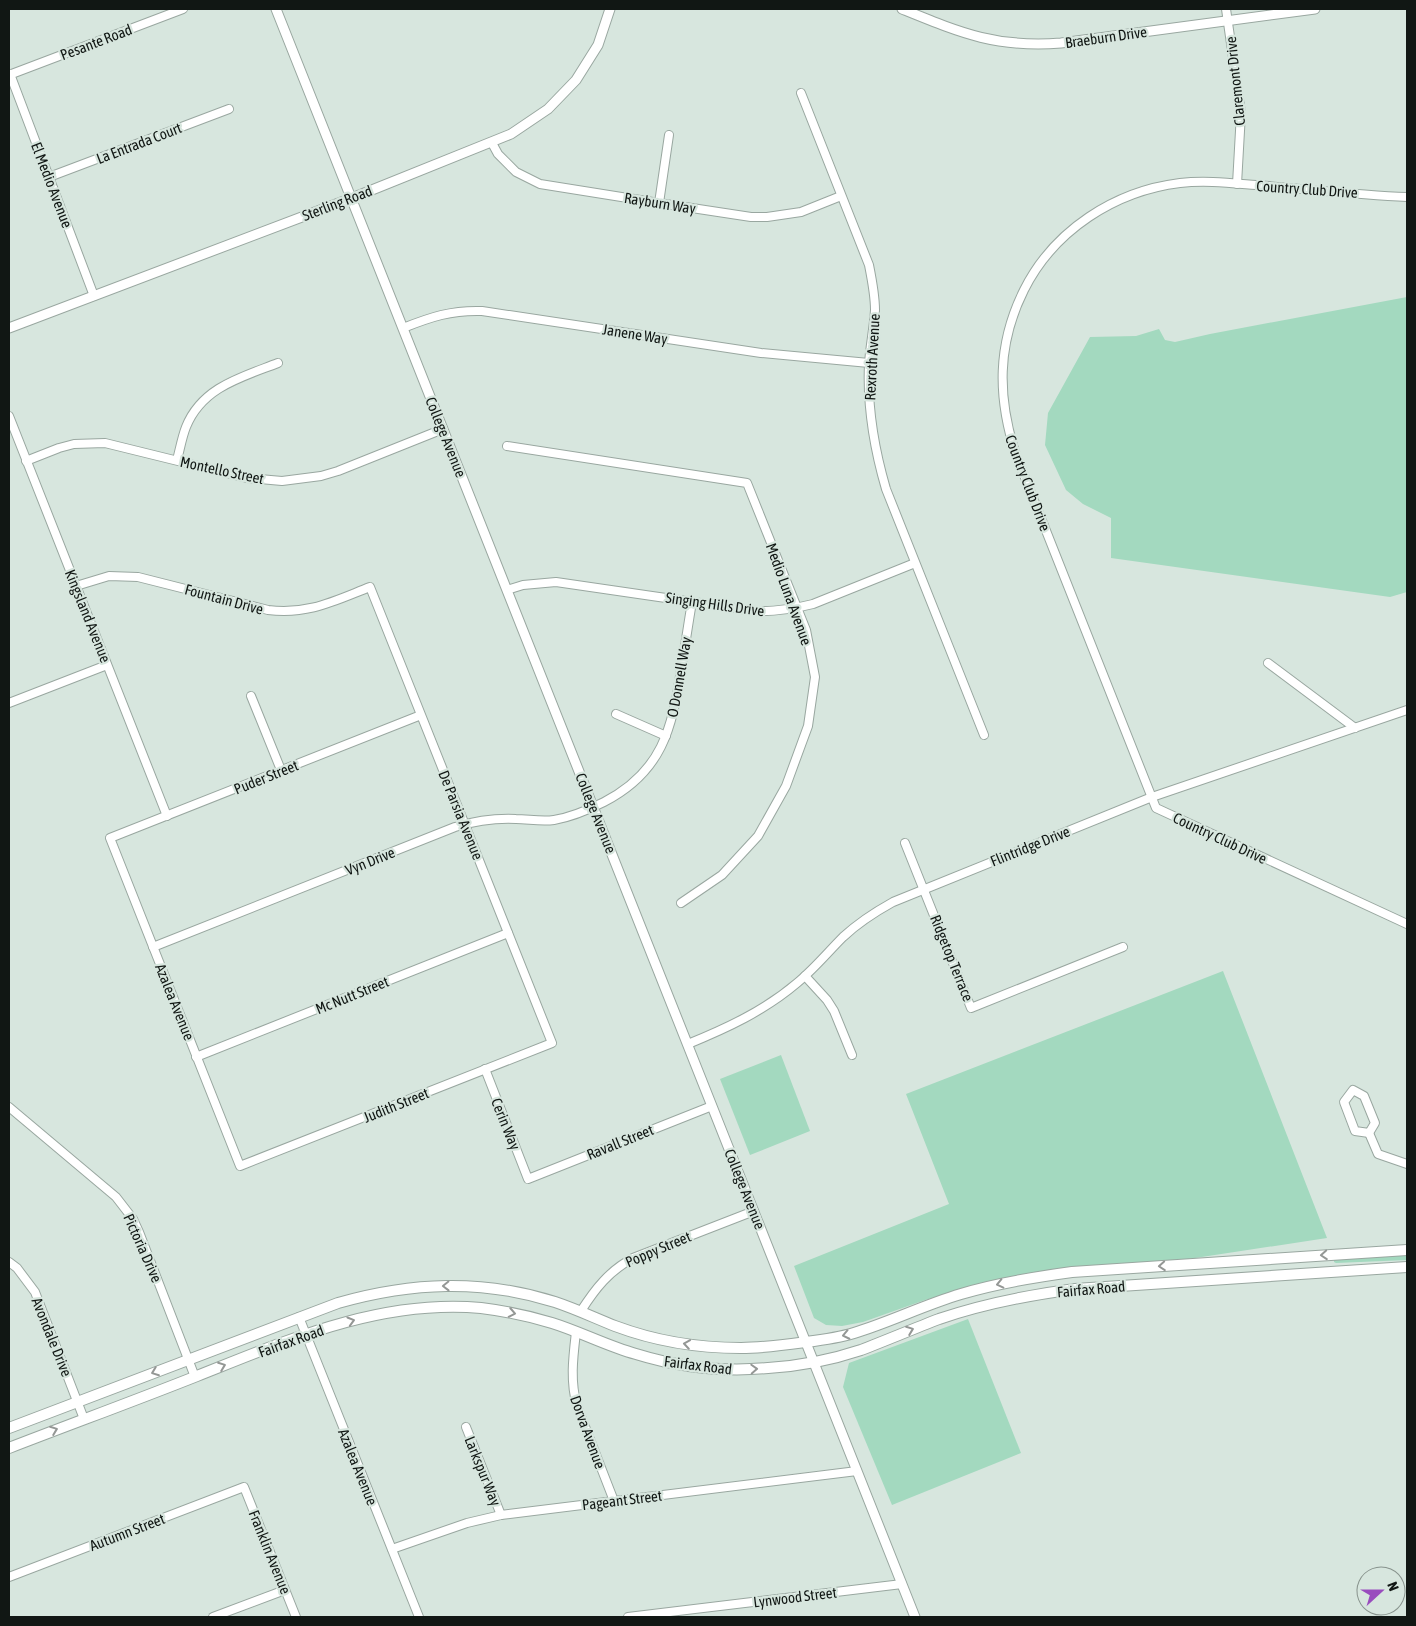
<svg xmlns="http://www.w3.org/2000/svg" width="1416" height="1626" font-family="'Asap Condensed',sans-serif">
	<rect width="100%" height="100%" fill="#d7e6de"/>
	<!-- green -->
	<g fill="#a3d9bf">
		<path d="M1407 297V592L1390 597 1111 558V518L1083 504 1066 490 1045 445 1048 413 1090 337 1136 336 1159 329 1165 340 1175 342 1210 334Z"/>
		<path d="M1223 971 1327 1238 1169 1262 1051 1272 1000 1279 925 1300 863 1322 842 1326 826 1325 814 1318 794 1266 949 1204 906 1094Z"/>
		<path d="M781 1055 810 1131 750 1155 720 1079Z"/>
		<path d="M1407 1254V1260L1336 1263 1334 1262V1259Z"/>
		<path d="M968 1319 1021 1453 892 1505 843 1387 849 1363Z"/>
	</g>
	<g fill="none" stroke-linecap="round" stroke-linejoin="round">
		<!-- minor casing -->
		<g stroke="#99a7a0" stroke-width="10">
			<g id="minor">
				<path d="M1226 9 1241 113 1237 184"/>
				<path d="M10 74 94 296"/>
				<path d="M9 75 183 9"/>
				<path d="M801 93 869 265C872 280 875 295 875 310 874 328 870 346 869 364 867 407 874 448 886 489L984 735"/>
				<path d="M492 143 498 154 516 172 540 184 659 203 751 217H767L801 212 841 196"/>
				<path d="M49 177 229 109"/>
				<path d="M1407 197C1357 195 1306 189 1256 185 1231 183 1205 180 1180 183 1115 191 1054 230 1024 290 997 344 997 397 1016 455L1156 808 1407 924"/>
				<path d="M659 203 669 135"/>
				<path d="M403 328C431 317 451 310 482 311L761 353 869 363"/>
				<path d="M9 416 167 816"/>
				<path d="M507 446 747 483 806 630 815 677 808 726 786 786 758 836 722 875 681 903"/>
				<path d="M177 460C180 449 182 437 186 427 202 387 242 377 278 363"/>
				<path d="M26 461 59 448 74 444 105 443 247 478 282 481 321 476 338 471 443 429"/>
				<path d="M76 586 109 576 138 577 268 610C308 615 334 601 370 587L552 1043 240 1166 110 838 421 715"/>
				<path d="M507 590 523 585 556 582 755 611C776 612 793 609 813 604L915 563"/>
				<path d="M1268 663 1355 728"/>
				<path d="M251 696 281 770"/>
				<path d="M9 703 107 665"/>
				<path d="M616 714 666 736"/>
				<path d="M905 843 971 1008 1123 947"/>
				<path d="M153 947 455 827C475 821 495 818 516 819 528 819 541 822 554 820 572 817 588 810 604 802 662 772 672 729 681 670 685 647 688 625 692 602"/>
				<path d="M805 976 827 1000 834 1011 852 1055"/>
				<path d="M688 1044C727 1028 764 1011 797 983 814 969 828 952 843 937 858 923 875 912 893 902L1152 797 1407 710"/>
				<path d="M196 1057 508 933"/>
				<path d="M485 1069 528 1179 712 1106"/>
				<path d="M1353 1090 1364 1096 1375 1123 1369 1133 1355 1131 1344 1102Z"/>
				<path d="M9 1107 116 1197 133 1219 139 1232 195 1377"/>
				<path d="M1369 1133 1378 1154 1407 1164"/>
				<path d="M9 1262 17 1268 35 1292 84 1419"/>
				<path d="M581 1311C595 1289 609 1271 633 1258L754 1211"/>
				<path d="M299 1317 419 1617"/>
				<path d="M576 1332C573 1358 570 1381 577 1406L614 1501"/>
				<path d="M466 1427 501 1515"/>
				<path d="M392 1549 467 1523 501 1515 857 1471"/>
				<path d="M9 1577 244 1487 296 1617"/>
				<path d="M213 1617 285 1590"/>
				<path d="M628 1617 902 1584"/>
			</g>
		</g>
		<!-- tertiary casing -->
		<g stroke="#99a7a0" stroke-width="11">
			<g id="tertiary">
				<path d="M276 9 915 1617"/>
				<path d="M902 9C961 33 996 48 1061 43L1315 9"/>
				<path d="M9 328 352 198 511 134 548 109 576 80 598 45 610 9"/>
			</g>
		</g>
		<!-- secondary casing -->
		<g stroke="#99a7a0" stroke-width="12">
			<g id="secondary">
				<path d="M9 1428 338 1303C412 1282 482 1279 555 1302 576 1309 595 1318 615 1326 655 1341 699 1348 741 1348 763 1348 784 1345 806 1342 822 1340 838 1338 854 1333 890 1322 924 1305 961 1294 997 1283 1035 1277 1072 1272L1407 1250"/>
				<path d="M9 1448C71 1424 134 1401 197 1376 288 1340 380 1299 481 1308 505 1311 529 1316 552 1323 581 1332 607 1346 636 1354 678 1367 724 1372 768 1368 800 1366 831 1360 861 1350 887 1340 913 1329 939 1319 983 1304 1029 1295 1075 1289L1407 1267"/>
			</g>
		</g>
		<!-- minor -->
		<use href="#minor" stroke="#fff" stroke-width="8"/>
		<!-- tertiary -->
		<use href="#tertiary" stroke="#fff" stroke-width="9"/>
		<!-- secondary -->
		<use href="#secondary" stroke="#fff" stroke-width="10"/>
	</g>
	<!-- one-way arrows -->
	<defs><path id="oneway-chevron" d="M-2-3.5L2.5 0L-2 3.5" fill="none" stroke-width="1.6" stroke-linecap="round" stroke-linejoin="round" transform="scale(1.25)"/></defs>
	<g stroke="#949795">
		<use href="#oneway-chevron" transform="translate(1324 1255) rotate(176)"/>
		<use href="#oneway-chevron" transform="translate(1162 1266) rotate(176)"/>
		<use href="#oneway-chevron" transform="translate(1000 1284) rotate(167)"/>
		<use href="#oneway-chevron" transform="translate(446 1286) rotate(179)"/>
		<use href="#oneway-chevron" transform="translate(512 1313) rotate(11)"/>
		<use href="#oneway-chevron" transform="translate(351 1321) rotate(-16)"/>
		<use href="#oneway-chevron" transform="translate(910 1330) rotate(-21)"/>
		<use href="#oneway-chevron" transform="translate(846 1335) rotate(168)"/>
		<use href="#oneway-chevron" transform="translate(687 1344) rotate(-171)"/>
		<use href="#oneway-chevron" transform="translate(222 1366) rotate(-21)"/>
		<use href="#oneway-chevron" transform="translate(754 1369) rotate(-3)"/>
		<use href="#oneway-chevron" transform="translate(155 1372) rotate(159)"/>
		<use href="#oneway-chevron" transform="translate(54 1430) rotate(-21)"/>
	</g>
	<g text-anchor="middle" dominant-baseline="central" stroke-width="4.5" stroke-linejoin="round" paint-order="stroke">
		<!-- street labels -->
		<g font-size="15" fill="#111714" stroke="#d7e6de">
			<text transform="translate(1106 37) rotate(-8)">Braeburn Drive</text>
			<text transform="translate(96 42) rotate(-21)">Pesante Road</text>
			<text transform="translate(1235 81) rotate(-96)">Claremont Drive</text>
			<text transform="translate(139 143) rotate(-21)">La Entrada Court</text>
			<text transform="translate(52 185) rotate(69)">El Medio Avenue</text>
			<text transform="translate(1307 189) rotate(4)">Country Club Drive</text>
			<text transform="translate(337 203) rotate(-21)">Sterling Road</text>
			<text transform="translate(660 203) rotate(9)">Rayburn Way</text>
			<text transform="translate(635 334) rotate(9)">Janene Way</text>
			<text transform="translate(872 357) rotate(-87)">Rexroth Avenue</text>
			<text transform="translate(446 437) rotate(68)">College Avenue</text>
			<text transform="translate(222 470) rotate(12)">Montello Street</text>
			<text transform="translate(1028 483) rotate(69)">Country Club Drive</text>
			<text transform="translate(789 594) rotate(70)">Medio Luna Avenue</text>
			<text transform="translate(224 599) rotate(15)">Fountain Drive</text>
			<text transform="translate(715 604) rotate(8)">Singing Hills Drive</text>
			<text transform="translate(88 616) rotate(68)">Kingsland Avenue</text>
			<text transform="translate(679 677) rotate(-80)">O Donnell Way</text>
			<text transform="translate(266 777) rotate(-22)">Puder Street</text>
			<text transform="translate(596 813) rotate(68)">College Avenue</text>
			<text transform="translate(461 815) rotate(68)">De Parsia Avenue</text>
			<text transform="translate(1220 838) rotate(25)">Country Club Drive</text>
			<text transform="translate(1030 846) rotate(-22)">Flintridge Drive</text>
			<text transform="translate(370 861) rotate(-22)">Vyn Drive</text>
			<text transform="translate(952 958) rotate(68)">Ridgetop Terrace</text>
			<text transform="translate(352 995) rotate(-22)">Mc Nutt Street</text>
			<text transform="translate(175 1002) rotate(68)">Azalea Avenue</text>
			<text transform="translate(396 1105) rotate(-22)">Judith Street</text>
			<text transform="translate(506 1124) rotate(68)">Cerin Way</text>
			<text transform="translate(620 1142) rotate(-22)">Ravall Street</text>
			<text transform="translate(745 1189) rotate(68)">College Avenue</text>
			<text transform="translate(143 1248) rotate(66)">Pictoria Drive</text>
			<text transform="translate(658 1249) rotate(-23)">Poppy Street</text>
			<text transform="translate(1091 1289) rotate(-5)">Fairfax Road</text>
			<text transform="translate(52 1337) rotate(68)">Avondale Drive</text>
			<text transform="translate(291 1341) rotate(-20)">Fairfax Road</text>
			<text transform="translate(698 1365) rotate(7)">Fairfax Road</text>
			<text transform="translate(588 1432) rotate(70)">Dorva Avenue</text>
			<text transform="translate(358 1467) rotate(68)">Azalea Avenue</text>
			<text transform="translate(483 1471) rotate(68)">Larkspur Way</text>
			<text transform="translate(622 1500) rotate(-7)">Pageant Street</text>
			<text transform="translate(127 1532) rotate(-21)">Autumn Street</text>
			<text transform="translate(270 1552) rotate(68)">Franklin Avenue</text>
			<text transform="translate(795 1597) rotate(-7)">Lynwood Street</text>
		</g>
	</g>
	<!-- border -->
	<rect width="1416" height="1626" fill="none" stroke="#111714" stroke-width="20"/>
	<!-- north arrow -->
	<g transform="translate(1381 1591) rotate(69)"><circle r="24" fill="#d7e6de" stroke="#88938d"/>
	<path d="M0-4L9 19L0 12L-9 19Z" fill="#994cbe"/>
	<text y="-8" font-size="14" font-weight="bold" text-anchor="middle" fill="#111714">N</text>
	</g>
</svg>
